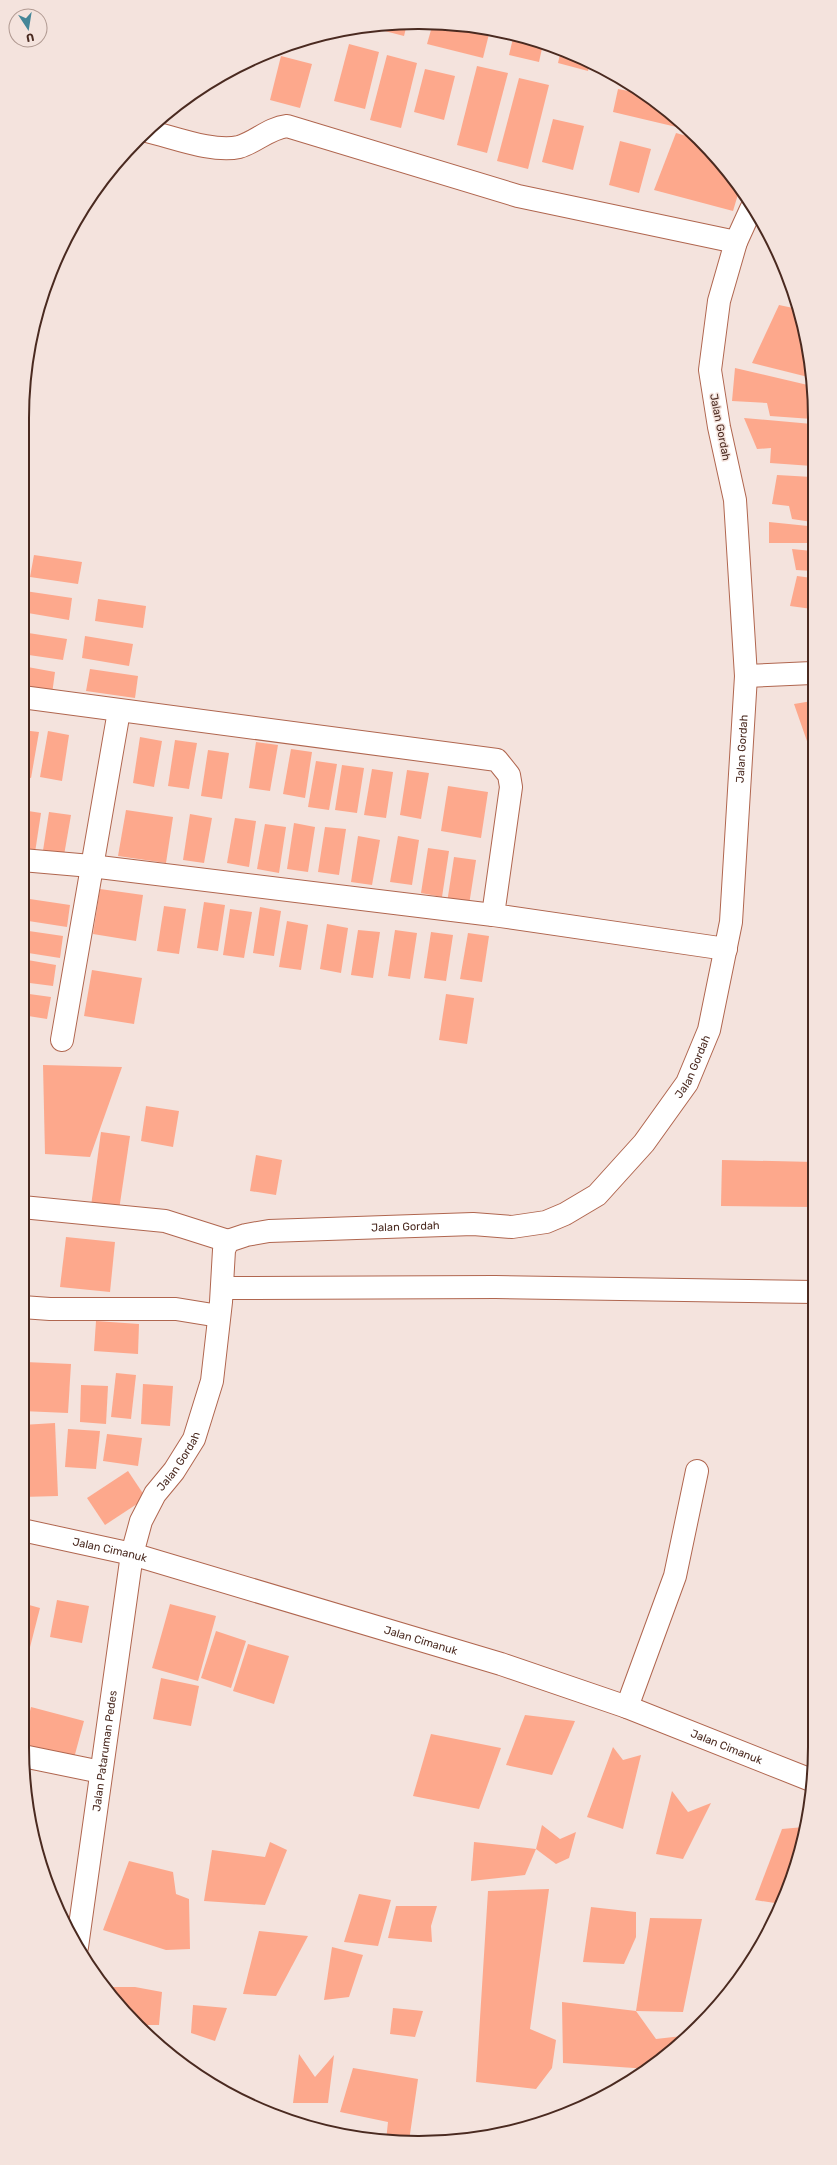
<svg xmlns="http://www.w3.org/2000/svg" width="837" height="2165" font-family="Rubik,sans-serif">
	<rect width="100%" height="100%" fill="#f4e3dd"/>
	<!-- building -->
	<g fill="#fda88c">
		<path d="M433 23H445L490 30 483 58 427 44Z"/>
		<path d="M407 24 404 36 373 28 374 25Z"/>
		<path d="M514 34 543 44 539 62 509 55Z"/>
		<path d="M349 44 379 52 365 109 334 101Z"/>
		<path d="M561 50 590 62 588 71 558 63Z"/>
		<path d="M387 55 417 63 401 128 370 120Z"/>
		<path d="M281 56 312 64 300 108 270 100Z"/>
		<path d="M477 66 508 73 487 153 457 145Z"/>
		<path d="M425 69 455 76 444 120 414 112Z"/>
		<path d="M519 78 549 85 528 169 497 161Z"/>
		<path d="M618 89 645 94 685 129 613 112Z"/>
		<path d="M553 119 584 126 573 170 542 162Z"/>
		<path d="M676 133 694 138 717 157 739 191 733 211 654 190Z"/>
		<path d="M620 141 651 149 639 193 609 185Z"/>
		<path d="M779 305 798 309 812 367V378L752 363Z"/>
		<path d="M735 368 812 386V419L770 416 767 403 732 401Z"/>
		<path d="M744 418 812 424V466L770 463 771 448 757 449Z"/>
		<path d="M777 475 812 477V522L792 519 789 506 772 504Z"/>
		<path d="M769 522 808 526 812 533V543H769Z"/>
		<path d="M792 549 812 551V571L796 570Z"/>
		<path d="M34 555 82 562 78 584 30 577Z"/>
		<path d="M797 576 812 578V609L790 606Z"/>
		<path d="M25 591 72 598 69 620 22 612Z"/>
		<path d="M98 599 146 606 143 628 95 621Z"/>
		<path d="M22 632 67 639 63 660 22 654Z"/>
		<path d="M85 636 133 644 129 666 82 658Z"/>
		<path d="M22 666 55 672 52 694 22 689Z"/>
		<path d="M90 669 138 676 135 698 86 691Z"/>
		<path d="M812 701V728L813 745 808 744 794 704Z"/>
		<path d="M22 730 39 732 31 778 22 776Z"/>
		<path d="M48 731 69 735 62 781 40 777Z"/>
		<path d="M140 737 162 741 154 787 133 783Z"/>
		<path d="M175 740 197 743 189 789 168 786Z"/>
		<path d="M256 742 278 745 270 791 249 788Z"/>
		<path d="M291 749 312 752 305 798 283 794Z"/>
		<path d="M208 750 229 753 222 799 201 796Z"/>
		<path d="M316 761 337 764 329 810 308 807Z"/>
		<path d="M342 765 364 768 357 813 335 810Z"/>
		<path d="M372 769 393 772 386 818 364 815Z"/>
		<path d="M407 770 429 773 421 819 400 815Z"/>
		<path d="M448 786 488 792 481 838 441 831Z"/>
		<path d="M22 810 41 813 34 859 22 857Z"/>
		<path d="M126 810 173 817 166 863 118 856Z"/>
		<path d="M49 812 71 815 63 861 42 857Z"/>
		<path d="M190 814 212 818 204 863 183 860Z"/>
		<path d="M235 818 256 821 249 867 227 863Z"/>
		<path d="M294 823 315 827 308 872 287 869Z"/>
		<path d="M265 824 286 827 279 873 257 869Z"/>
		<path d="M325 827 346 829 339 875 318 872Z"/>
		<path d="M358 836 380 840 372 885 351 882Z"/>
		<path d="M398 836 419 840 412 885 390 882Z"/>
		<path d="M428 848 449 851 442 897 421 893Z"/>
		<path d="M454 857 476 860 469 905 447 903Z"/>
		<path d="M100 889 143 895 136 941 93 934Z"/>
		<path d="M23 898 70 905 67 927 22 920Z"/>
		<path d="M204 902 225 905 218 951 197 948Z"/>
		<path d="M164 906 186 909 179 954 157 951Z"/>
		<path d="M260 907 281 911 274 956 253 953Z"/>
		<path d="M230 909 252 912 244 958 223 955Z"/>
		<path d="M287 921 308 925 301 970 279 967Z"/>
		<path d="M327 924 348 928 341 973 320 969Z"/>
		<path d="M22 930 63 936 60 958 22 952Z"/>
		<path d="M358 930 380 932 373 978 351 975Z"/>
		<path d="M395 930 417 933 410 979 388 976Z"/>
		<path d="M431 932 453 935 446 981 424 978Z"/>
		<path d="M468 933 489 936 482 982 460 979Z"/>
		<path d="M22 959 56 965 53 986 22 982Z"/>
		<path d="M92 970 142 978 134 1024 84 1016Z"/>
		<path d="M22 993 51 997 47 1019 22 1015Z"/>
		<path d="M446 994 474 998 467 1044 439 1040Z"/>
		<path d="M43 1065 122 1067 90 1157 45 1154Z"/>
		<path d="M146 1106 179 1111 173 1147 141 1141Z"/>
		<path d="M813 1116V1135L807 1133Z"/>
		<path d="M101 1132 130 1136 119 1210 91 1206Z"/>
		<path d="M256 1155 282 1160 276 1195 250 1191Z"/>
		<path d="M722 1160 814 1162V1207L721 1206Z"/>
		<path d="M66 1237 115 1242 110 1292 60 1287Z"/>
		<path d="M96 1321 139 1324 138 1354 94 1351Z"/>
		<path d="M25 1362 71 1364 68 1413 22 1411Z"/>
		<path d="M116 1373 136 1375 131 1419 111 1417Z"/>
		<path d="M143 1384 173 1386 170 1426 141 1424Z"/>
		<path d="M81 1385 108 1386 106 1424 80 1422Z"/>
		<path d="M55 1423 58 1496 22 1497V1425Z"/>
		<path d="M68 1429 100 1431 96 1469 65 1467Z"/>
		<path d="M107 1434 142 1438 138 1466 103 1461Z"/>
		<path d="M128 1471 146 1498 105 1525 87 1498Z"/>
		<path d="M57 1600 89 1606 82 1643 50 1637Z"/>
		<path d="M22 1603 40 1608 27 1659 22 1658Z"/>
		<path d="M170 1604 216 1616 198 1681 152 1668Z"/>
		<path d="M216 1631 246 1641 231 1688 201 1678Z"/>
		<path d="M248 1644 289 1656 274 1704 233 1691Z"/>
		<path d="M161 1678 199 1686 191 1726 153 1719Z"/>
		<path d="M31 1707 84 1721 74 1758 22 1744Z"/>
		<path d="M525 1715 575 1721 552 1775 506 1765Z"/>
		<path d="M431 1734 501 1748 479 1809 413 1796Z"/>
		<path d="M613 1747 623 1760 641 1755 623 1829 587 1817Z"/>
		<path d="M672 1791 688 1812 711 1803 683 1859 656 1854Z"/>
		<path d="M542 1825 560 1839 576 1832 569 1858 556 1864 536 1849Z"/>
		<path d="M804 1827 801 1849 781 1904 755 1900 782 1829Z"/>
		<path d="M270 1842 287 1850 265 1905 204 1901 212 1850 265 1857Z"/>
		<path d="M474 1842 536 1849 525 1875 471 1881Z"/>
		<path d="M129 1861 173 1872 176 1894 189 1899 190 1949 166 1950 103 1930Z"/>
		<path d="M549 1889 530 2029 556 2040 552 2068 536 2089 476 2082 488 1891Z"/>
		<path d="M359 1894 391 1900 378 1946 344 1942Z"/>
		<path d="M396 1906H437L431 1926 432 1942 388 1938Z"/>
		<path d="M591 1907 636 1912V1937L624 1964 583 1962Z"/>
		<path d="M650 1918 702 1919 683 2012 636 2011Z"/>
		<path d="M259 1931 308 1936 276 1996 243 1994Z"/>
		<path d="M332 1947 363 1955 349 1997 324 2000Z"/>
		<path d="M113 1987H135L162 1992 159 2025H138L120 2008 111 1995Z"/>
		<path d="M562 2002 636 2011 656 2039 682 2036 681 2043 648 2069 563 2063Z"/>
		<path d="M193 2005 227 2008 215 2041 191 2033Z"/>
		<path d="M393 2008 423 2011 415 2037 390 2034Z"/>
		<path d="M299 2054 315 2077 334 2055 328 2103H293Z"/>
		<path d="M353 2068 418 2079 409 2141H386L388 2122 340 2112Z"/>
	</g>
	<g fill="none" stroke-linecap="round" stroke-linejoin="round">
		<!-- minor casing -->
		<g stroke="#b0664f" stroke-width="24">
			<g id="minor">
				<path d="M147 131C173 137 213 153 239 147 256 142 269 128 287 126L518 196 736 242"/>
				<path d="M746 676 812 673"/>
				<path d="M22 697 497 760 509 775 511 787 493 915 726 949"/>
				<path d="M22 860 91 866 493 915"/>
				<path d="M62 1040 119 711"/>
				<path d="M22 1207 165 1221 228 1241"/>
				<path d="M222 1288 495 1287 814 1292"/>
				<path d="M22 1307 50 1309H176L219 1316"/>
				<path d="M627 1707 675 1576 697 1471"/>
				<path d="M23 1756 101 1772"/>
				<path id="s1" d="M77 1947 132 1554 141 1521 155 1494 174 1471 194 1439 212 1381 221 1302 224 1250 228 1241 246 1235 269 1231 473 1224 512 1227 546 1222 565 1214 597 1195 644 1143 687 1083 709 1030 731 922 746 676 735 500 719 427 710 370 719 301 736 242 751 209"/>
			</g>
		</g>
		<!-- major casing -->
		<g stroke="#b0664f" stroke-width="24">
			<g id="major">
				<path id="s2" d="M22 1530 132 1554 501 1664 627 1707 811 1780"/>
			</g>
		</g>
		<!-- minor -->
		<use href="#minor" stroke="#fff" stroke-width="22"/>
		<!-- major -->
		<use href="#major" stroke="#fff" stroke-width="22"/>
	</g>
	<g text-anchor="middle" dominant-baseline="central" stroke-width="3" stroke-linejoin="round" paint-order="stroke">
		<!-- street labels -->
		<g font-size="11" fill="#4a2a20" stroke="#f4e3dd">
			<text transform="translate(720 427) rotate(79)">Jalan Gordah</text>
			<text stroke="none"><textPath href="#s1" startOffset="1594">Jalan Gordah</textPath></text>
			<text stroke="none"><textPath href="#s1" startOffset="1270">Jalan Gordah</textPath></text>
			<text stroke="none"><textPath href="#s1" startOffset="910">Jalan Gordah</textPath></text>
			<text stroke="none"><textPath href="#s1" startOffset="502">Jalan Gordah</textPath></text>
			<text stroke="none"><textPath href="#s2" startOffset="90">Jalan Cimanuk</textPath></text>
			<text stroke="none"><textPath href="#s2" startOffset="414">Jalan Cimanuk</textPath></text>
			<text stroke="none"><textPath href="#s2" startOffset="738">Jalan Cimanuk</textPath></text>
			<text stroke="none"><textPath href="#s1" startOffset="198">Jalan Pataruman Pedes</textPath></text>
		</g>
	</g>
	<!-- crop -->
	<path d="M0 0H837V2165H0ZM418 29H419A389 389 0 0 1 808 418V1747A389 389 0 0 1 419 2136H418A389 389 0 0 1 29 1747V418A389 389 0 0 1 418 29Z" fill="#f4e3dd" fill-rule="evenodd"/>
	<path fill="none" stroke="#4a2a20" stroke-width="2" d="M418 29H419A389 389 0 0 1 808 418V1747A389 389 0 0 1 419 2136H418A389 389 0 0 1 29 1747V418A389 389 0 0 1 418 29Z"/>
	<!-- north arrow -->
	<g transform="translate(28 28) rotate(168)"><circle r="19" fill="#f4e3dd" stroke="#b09991"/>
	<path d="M0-3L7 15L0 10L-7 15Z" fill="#458698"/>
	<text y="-6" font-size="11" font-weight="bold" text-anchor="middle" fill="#4a2a20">U</text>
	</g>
</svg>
